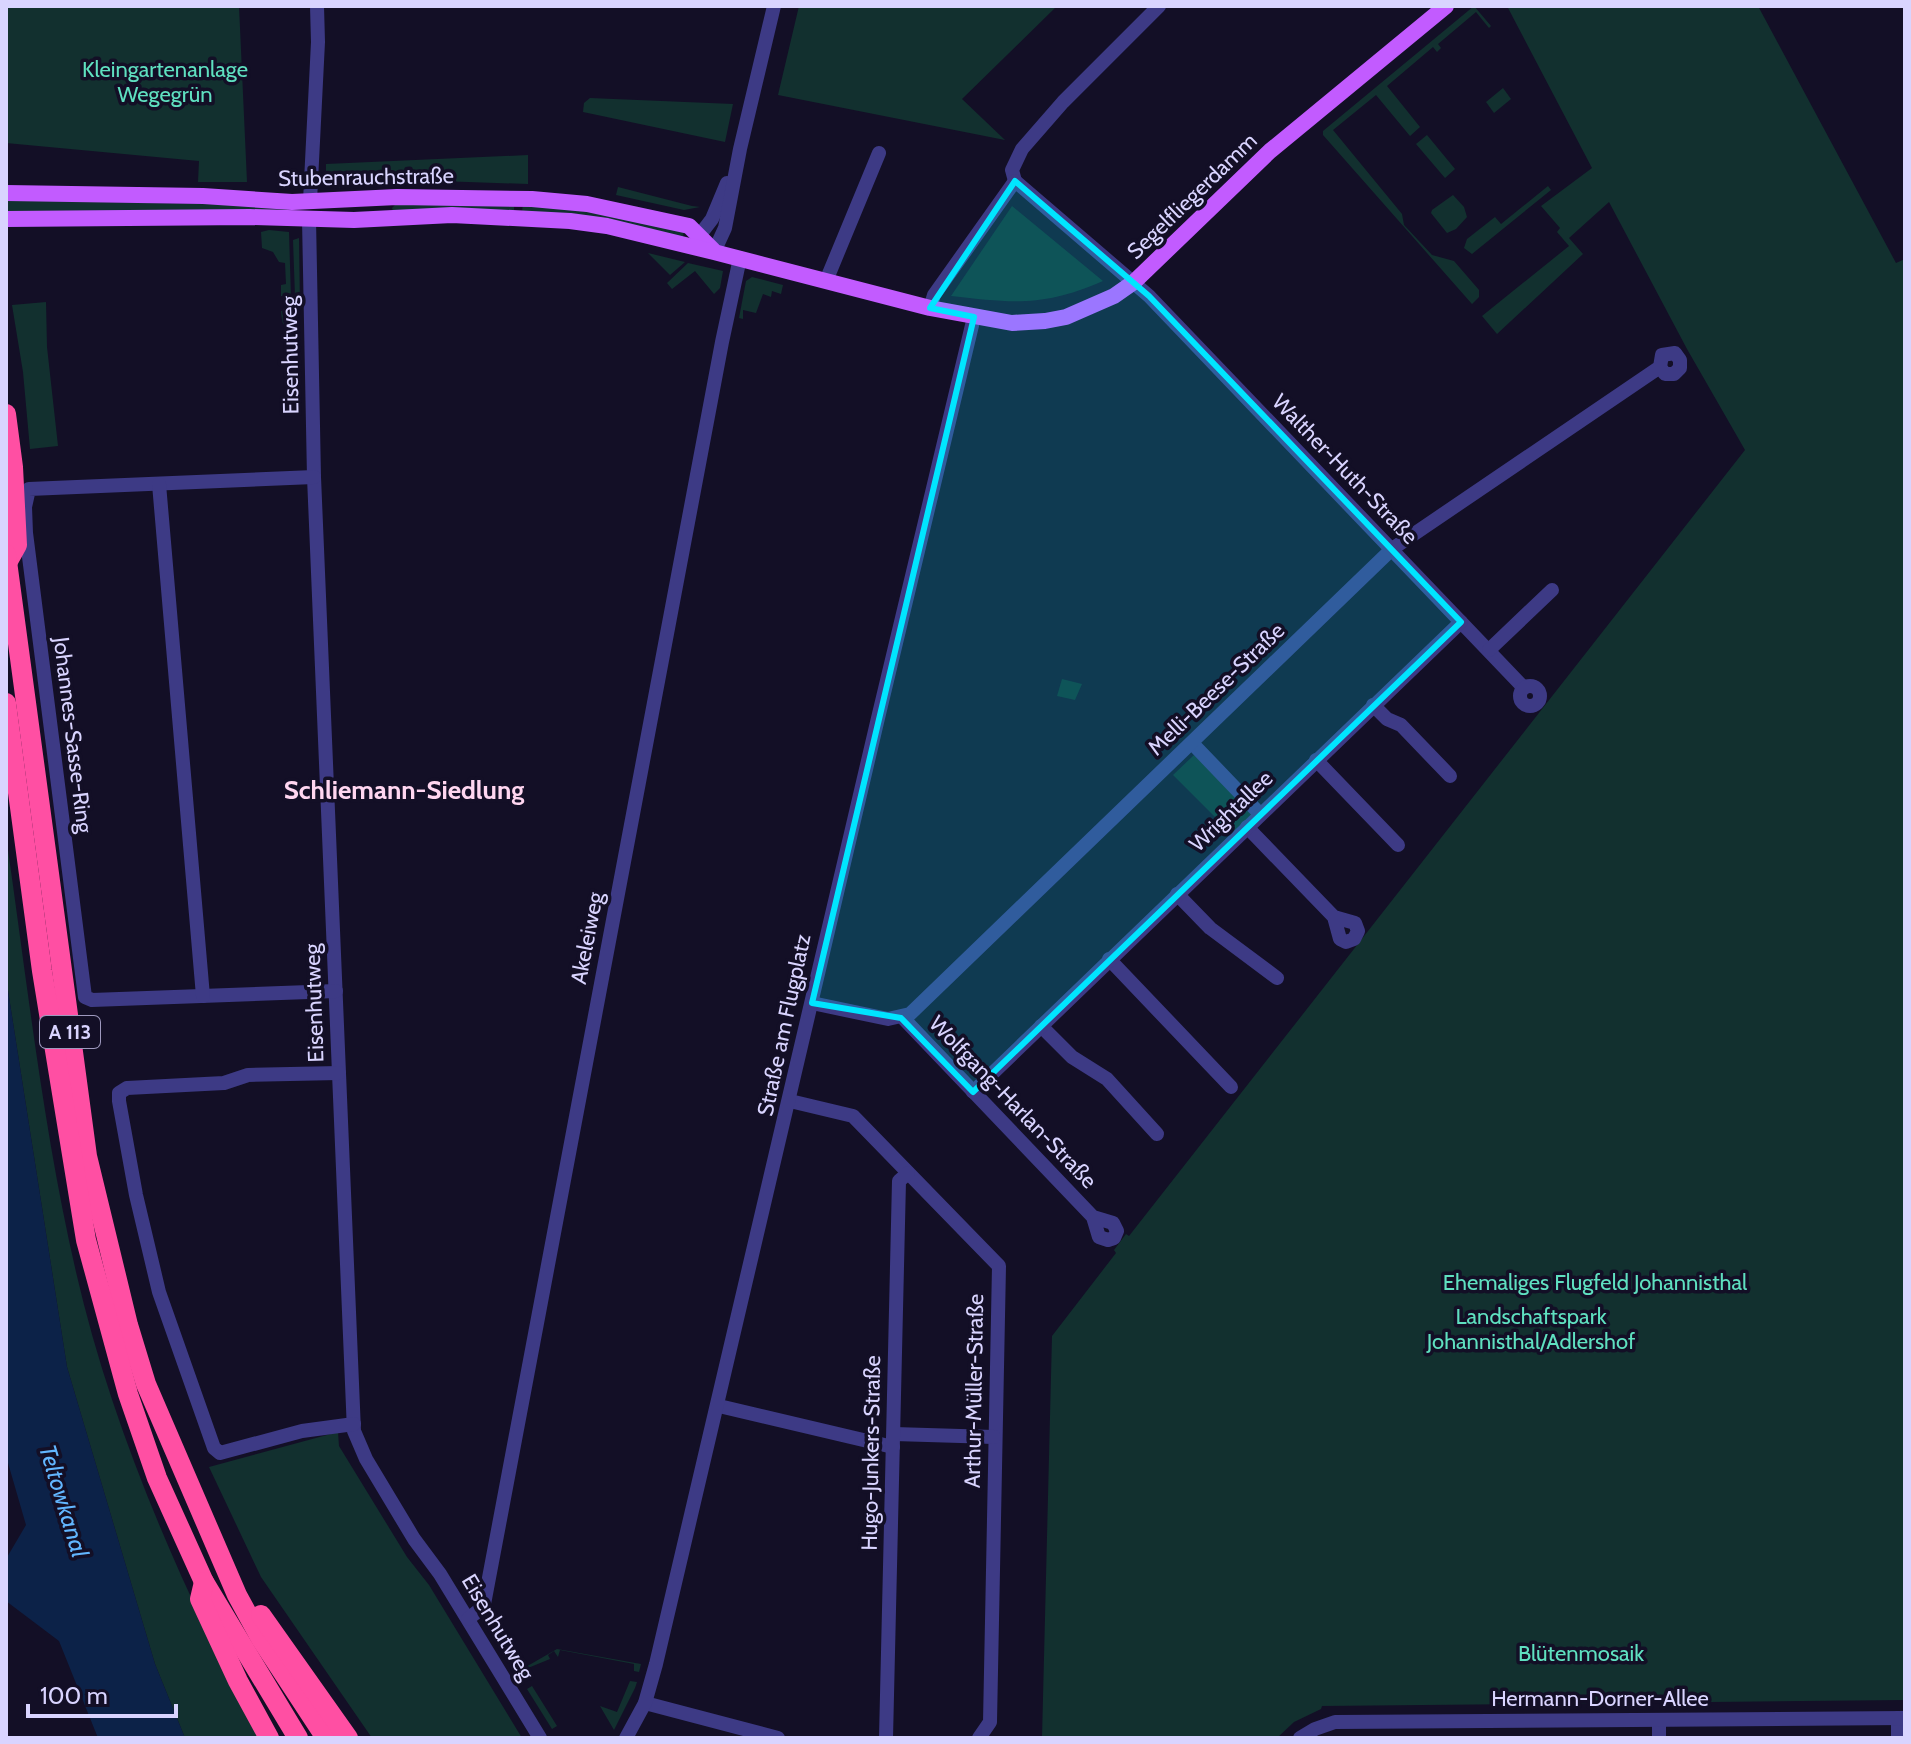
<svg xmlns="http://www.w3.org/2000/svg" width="1911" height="1744" font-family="Cabin,sans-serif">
	<rect width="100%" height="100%" fill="#130f26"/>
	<!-- green -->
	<g fill="#12302f">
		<path d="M6 6H239L247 182H198L199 161 6 143Z"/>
		<path d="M799 6H1057L962 99 1005 140 778 95Z"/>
		<path d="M1474 6 1491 26 1489 28 1476 12 1438 44 1441 48 1437 52 1433 47 1387 86 1420 127 1410 136 1376 95 1333 130 1402 214 1404 225 1432 255 1454 261 1479 290V297L1472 304 1323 135V131Z"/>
		<path d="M1507 6H1758L1896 263 1905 259V1700L1322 1706 1321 1709 1294 1722 1277 1738H1042L1052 1336 1116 1253 1114 1250 1126 1234 1129 1236 1745 450 1687 349 1609 202 1569 238 1583 254 1497 334 1482 316 1569 246 1557 232 1560 228 1541 206 1592 168Z"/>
		<path d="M1503 88 1511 99 1494 113 1486 102Z"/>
		<path d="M590 98 733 104 725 142 583 112 584 103Z"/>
		<path d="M1427 135 1455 169 1445 178 1416 144Z"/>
		<path d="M528 155V184L326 177V164Z"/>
		<path d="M342 180 414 184 337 188Z"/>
		<path d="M1548 186 1551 190 1472 254 1464 248 1467 239 1495 217 1501 224Z"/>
		<path d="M618 187 692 206 700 207 684 210 616 195Z"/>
		<path d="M1453 195 1464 207 1467 217 1456 229 1447 233 1431 213 1432 210Z"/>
		<path d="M6 200 288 206V210L6 214Z"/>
		<path d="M514 203V211H393L392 208 396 204Z"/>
		<path d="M523 203 554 206 684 230 683 237 522 212Z"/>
		<path d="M1012 206 1103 281C1044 307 1013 303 951 296Z"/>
		<path d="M269 230 289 232 292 331C282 329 282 320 281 311L287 310V296H281V285L286 284 285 263 279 262 273 252 262 248 261 232Z"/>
		<path d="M299 238 300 310 296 325 293 240Z"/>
		<path d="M648 253 685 262 670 275Z"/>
		<path d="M688 263 723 271 720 288 714 294 695 271 672 289 667 283Z"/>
		<path d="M752 277 783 285 781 294 772 291 771 297 763 294 756 313 743 310V319L739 318 746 281Z"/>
		<path d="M46 302 47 347 58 446 30 449 23 372 12 305Z"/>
		<path d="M1062 679 1082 684 1075 700 1057 696Z"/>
		<path d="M1194 755 1253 815 1234 836 1173 775Z"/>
		<path d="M6 836C27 981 43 1129 76 1272 113 1433 184 1593 261 1738H185L155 1664 67 1367 6 978Z"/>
		<path d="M338 1432 339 1446 407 1557 429 1585 522 1738H372L261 1577 209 1467Z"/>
		<path d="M557 1649 641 1664 639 1672 634 1671V1664L560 1650 558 1657 554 1651 548 1655 550 1659 528 1668 522 1680 517 1672Z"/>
		<path d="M630 1681 637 1682 635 1688 614 1730 600 1706 617 1712Z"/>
		<path d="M532 1686 557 1726 552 1729 527 1689Z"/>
	</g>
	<!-- water -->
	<path fill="#0c2248" d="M6 978 67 1367 155 1664 185 1738H98L59 1641 6 1601V1559L26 1525 6 1456Z"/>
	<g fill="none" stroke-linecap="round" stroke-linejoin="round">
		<!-- minor -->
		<g stroke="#3d3a85" stroke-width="14">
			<path d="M1015 181 1149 296 1524 688"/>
			<path d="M1015 181 1012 170 1022 149 1063 102 1159 6"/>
			<path d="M310 201 318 42 317 6"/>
			<path d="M309 219 314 477 354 1431 366 1459 414 1539 440 1574 540 1738"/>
			<path d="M699 236 712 219 727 183"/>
			<path d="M714 252 725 228 740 149 774 6"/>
			<path d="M826 281 879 153"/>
			<path d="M930 308 934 295 1015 181"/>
			<path d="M314 477 29 489 25 507 26 533 85 997 92 1000 336 991"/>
			<path d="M159 484 203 996"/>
			<path d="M1489 650 1552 590"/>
			<circle cx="1530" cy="696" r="10"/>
			<path d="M1373 705 1387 719 1401 725 1450 776"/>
			<path d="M1192 743 1260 814"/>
			<path d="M1316 760 1398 845"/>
			<path d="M1247 827 1334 917 1355 923 1358 931 1354 939 1346 942 1340 939 1334 917"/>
			<path d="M1177 894 1210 928 1277 978"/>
			<path d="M1109 959 1231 1087"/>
			<path d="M812 1003 888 1019 910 1014 1392 549 1660 367 1662 355 1675 353 1680 360V368L1674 374H1665L1660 367"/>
			<path d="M903 1018 1093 1217 1113 1223 1117 1231 1114 1238 1108 1240 1099 1237 1093 1217"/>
			<path d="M1041 1026 1072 1057 1107 1079 1157 1134"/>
			<path d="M339 1073 248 1075 224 1083 127 1088 119 1093V1101L136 1195 159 1292 214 1448 220 1453 302 1431 354 1424"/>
			<path d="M973 1092 1461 622"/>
			<path d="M790 1101 853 1116 999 1266 990 1722 979 1738"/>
			<path d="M719 1406 893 1447"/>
			<path d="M894 1434 994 1437"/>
			<path d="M468 1619 483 1607 485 1599 722 342 740 258"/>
			<path d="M645 1703 778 1738"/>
			<path d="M1898 1718V1738"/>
			<path d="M1659 1720V1738"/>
			<path d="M626 1738 645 1703 656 1664C765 1215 864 765 974 317"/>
			<path d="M886 1738 899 1181 908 1173"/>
			<path d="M1300 1738 1315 1729 1335 1722 1905 1718"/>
		</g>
		<!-- major -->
		<g stroke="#c25bff" stroke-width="16">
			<path d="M6 193 203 196 292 202 397 197 532 199 587 204 689 226 713 250"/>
			<path d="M6 219 250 217 354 220 452 215 570 221 607 226 714 252 930 308 1012 323 1045 321 1066 317 1114 296 1134 282 1270 151 1446 6"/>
		</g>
		<!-- highway -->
		<g stroke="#ff4fa3" stroke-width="20">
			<path d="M6 414 13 467 17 545 7 563"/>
			<path d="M6 554 87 1156 128 1325 146 1384 237 1595 261 1639 326 1738"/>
			<path d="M6 703 42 971 86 1240 128 1394 157 1478 204 1582 298 1738"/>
			<path d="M204 1582 200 1599 238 1681 269 1738"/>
			<path d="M261 1615 348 1738"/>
		</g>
	</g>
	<!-- marked area -->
	<path fill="#00e5ff" fill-opacity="0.2" stroke="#00e5ff" stroke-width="6" stroke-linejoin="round" d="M1015 181 1149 296 1461 622 973 1092 901 1018 812 1003 974 317 930 308Z"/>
	<g text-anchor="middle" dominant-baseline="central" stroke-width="7" stroke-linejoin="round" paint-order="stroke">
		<!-- shield labels -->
		<rect fill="#130f26" stroke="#9e99be" stroke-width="2" x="40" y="1016" width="60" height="32" rx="6"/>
		<g font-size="20" font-weight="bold" fill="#d9d4ff">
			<text x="70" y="1032">A 113</text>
		</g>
		<!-- park labels -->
		<g font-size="22" fill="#5fe0c0" stroke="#130f26">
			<text x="165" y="69">Kleingartenanlage<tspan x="165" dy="25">Wegegrün</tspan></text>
			<text x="1595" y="1282">Ehemaliges Flugfeld Johannisthal</text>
			<text x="1531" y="1316">Landschaftspark<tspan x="1531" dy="25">Johannisthal/Adlershof</tspan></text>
			<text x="1581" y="1653">Blütenmosaik</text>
		</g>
		<!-- street labels -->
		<g font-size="22" fill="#d9d4ff" stroke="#130f26">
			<text transform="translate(366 177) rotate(-1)">Stubenrauchstraße</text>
			<text transform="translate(1192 196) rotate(-44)">Segelfliegerdamm</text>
			<text transform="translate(290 355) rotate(-91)">Eisenhutweg</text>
			<text transform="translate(1345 469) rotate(46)">Walther-Huth-Straße</text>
			<text transform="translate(1216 689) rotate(-44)">Melli-Beese-Straße</text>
			<text transform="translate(73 735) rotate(83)">Johannes-Sasse-Ring</text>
			<text transform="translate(1231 811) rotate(-44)">Wrightallee</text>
			<text transform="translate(587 938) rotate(-79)">Akeleiweg</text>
			<text transform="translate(314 1003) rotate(-92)">Eisenhutweg</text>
			<text transform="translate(784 1025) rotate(-78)">Straße am Flugplatz</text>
			<text transform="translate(1013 1102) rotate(46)">Wolfgang-Harlan-Straße</text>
			<text transform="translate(974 1391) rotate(-89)">Arthur-Müller-Straße</text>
			<text transform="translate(871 1453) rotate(-89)">Hugo-Junkers-Straße</text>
			<text transform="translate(498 1627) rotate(59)">Eisenhutweg</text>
			<text x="1600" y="1698">Hermann-Dorner-Allee</text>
		</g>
		<!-- water labels -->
		<g font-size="24" font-style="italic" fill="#62b6ff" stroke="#130f26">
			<text transform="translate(64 1501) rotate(73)">Teltowkanal</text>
		</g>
		<!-- quarter labels -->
		<g font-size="26" font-weight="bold" fill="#ffd6f0" stroke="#130f26">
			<text x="404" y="790">Schliemann-Siedlung</text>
		</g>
	</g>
	<!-- border -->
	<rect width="1911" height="1744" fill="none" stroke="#d9d4ff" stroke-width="16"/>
	<!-- scale -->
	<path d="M28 1704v12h148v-12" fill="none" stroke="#d9d4ff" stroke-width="4"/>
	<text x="40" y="1704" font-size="24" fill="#d9d4ff" stroke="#130f26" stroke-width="6" paint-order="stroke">100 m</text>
</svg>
